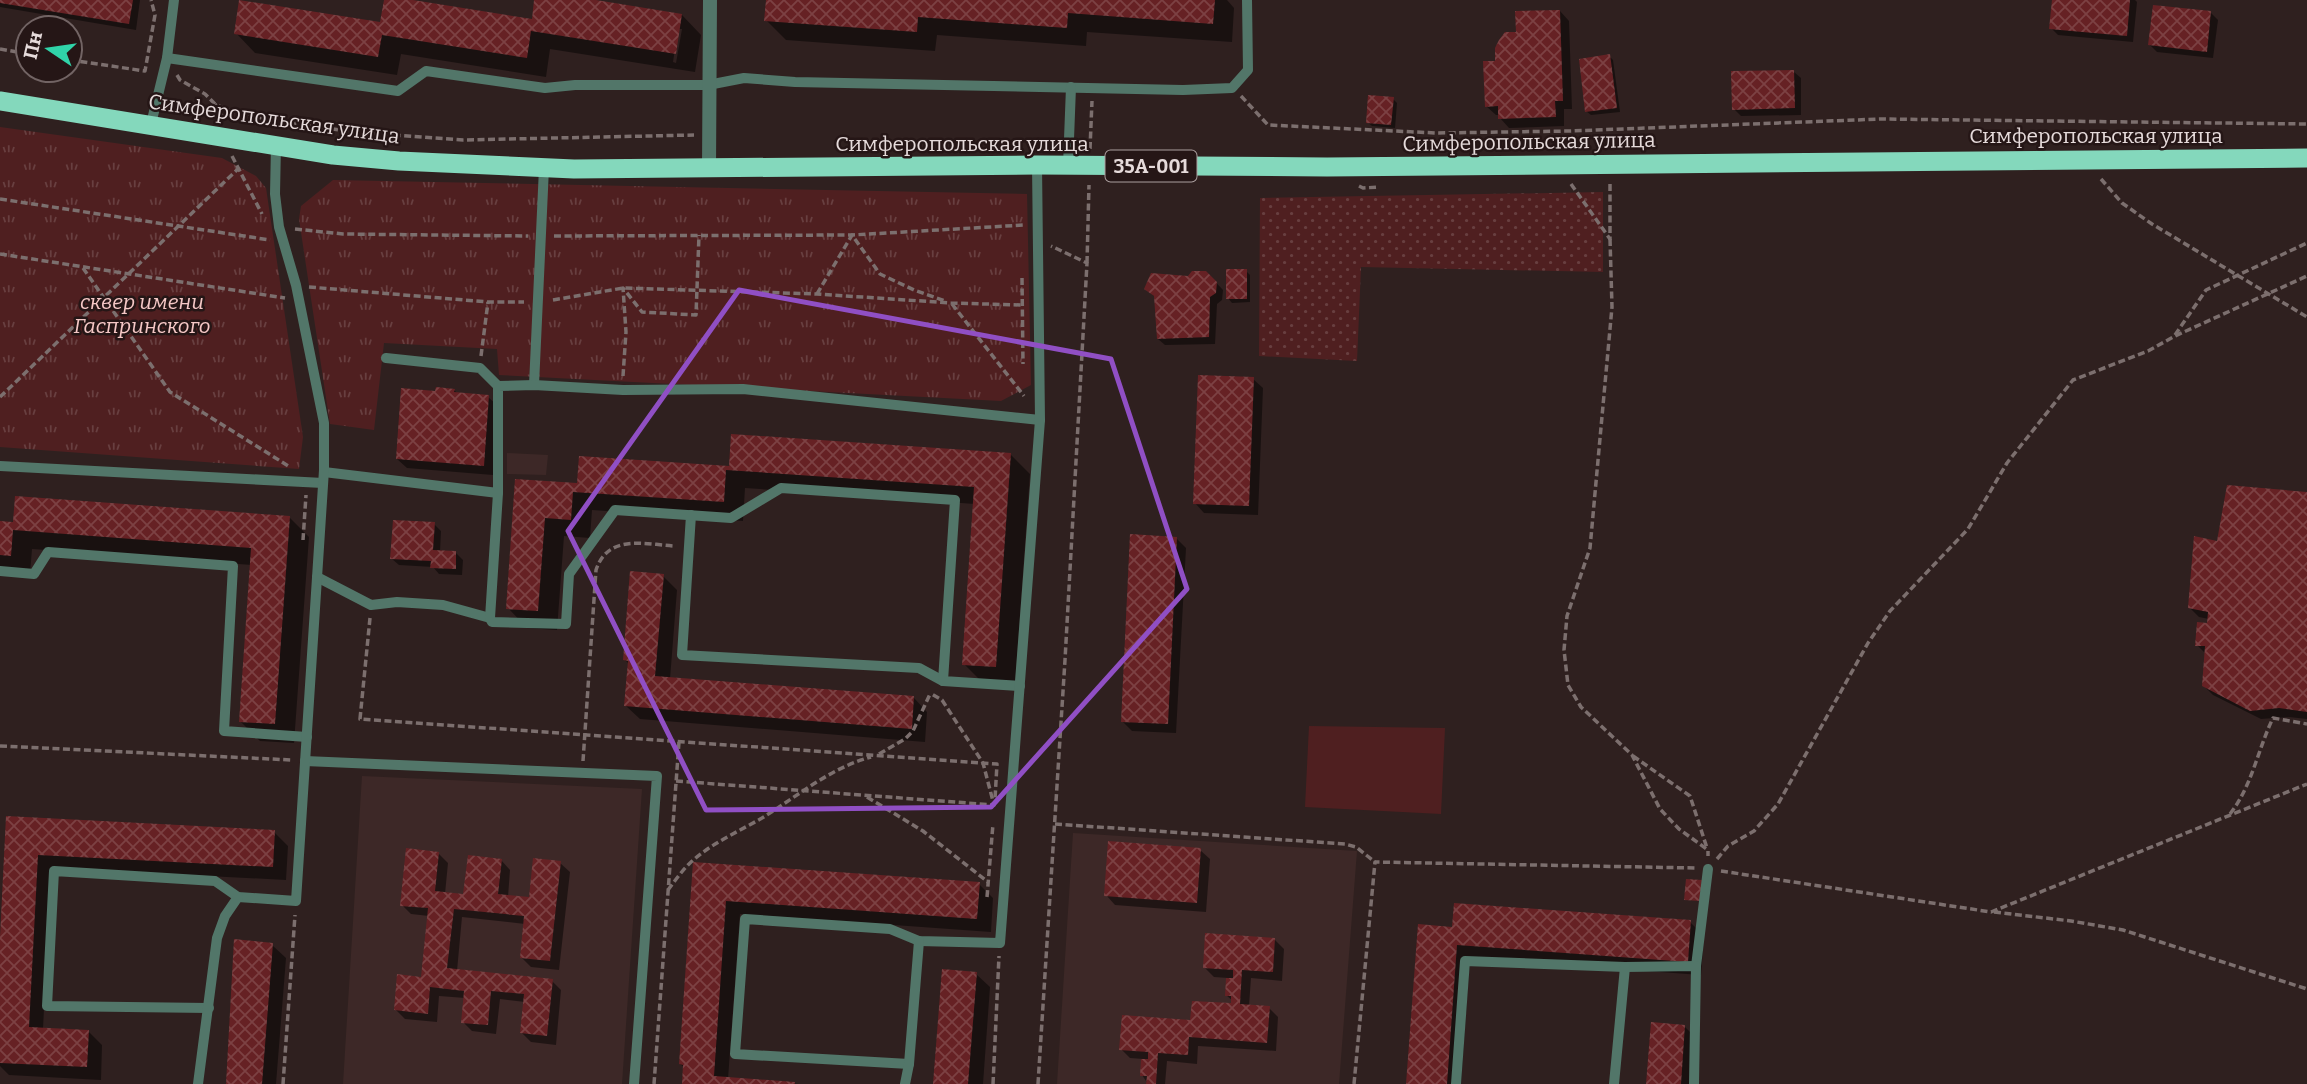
<svg xmlns="http://www.w3.org/2000/svg" width="2307" height="1084" font-family="Bitter,serif">
	<defs>
		<pattern id="grass-dots" width="8" height="8" patternUnits="userSpaceOnUse" patternTransform="scale(1.75)"><rect width="8" height="8" fill="#4f1f20"/><path d="M2 2h.1M6 6h.1" fill="none" stroke="#683f40" stroke-width="1.8" stroke-linecap="round"/></pattern>
		<pattern id="park-tufts" width="24" height="20" patternUnits="userSpaceOnUse" patternTransform="scale(1.75)"><rect width="24" height="20" fill="#4f1f20"/><path d="M3 7l-1-3M5 7V3M7 7l1-3M15 17l-1-3M17 17v-4M19 17l1-3" fill="none" stroke="#683f40"/></pattern>
		<pattern id="building-cross-hatch" width="8" height="8" patternUnits="userSpaceOnUse" patternTransform="scale(1.75)"><rect width="8" height="8" fill="#662124"/><path d="M0 0l8 8M0 8l8-8" fill="none" stroke="#7c4143"/></pattern>
	</defs>
	<rect width="100%" height="100%" fill="#2f201f"/>
	<!-- built -->
	<g fill="#3d2827">
		<path d="M507 453 548 455 546 475 507 474Z"/>
		<path d="M362 776 642 789 622 1084H343Z"/>
		<path d="M1073 833 1357 851 1339 1084H1057Z"/>
	</g>
	<!-- grass -->
	<path fill="url(#grass-dots)" d="M1603 192V272L1361 267 1357 361 1259 356 1260 198Z"/>
	<!-- park -->
	<g fill="url(#park-tufts)">
		<path d="M0 127 222 158 256 176 266 188 303 437 299 469 0 447Z"/>
		<path d="M333 180 1027 194 1031 385 1001 401 499 375 497 349 384 343 374 430 330 424 299 219 301 206Z"/>
	</g>
	<!-- pitch -->
	<path fill="#4f1f20" d="M1309 726 1445 728 1441 814 1305 807Z"/>
	<!-- shadow -->
	<g fill="#0007" fill-rule="evenodd">
		<path d="M0 0H140L136 30 0 7Z"/>
		<path d="M386 0H402L533 21 536 0H585L682 15 701 35 695 72 550 49 546 77 401 54 397 75 255 53 236 33 382 24ZM678 29H682L676 63 673 62Z"/>
		<path d="M768 0H1227L1234 8 1232 42 1087 32 1086 46 937 35 935 51 786 40 766 20Z"/>
		<path d="M2053 0H2135L2137 2 2133 42 2058 35 2051 28Z"/>
		<path d="M1560 11 1569 21 1572 109H1564V126L1509 128 1500 118V115H1496L1486 106 1497 62Z"/>
		<path d="M2211 13 2218 20 2213 58 2157 52 2150 45Z"/>
		<path d="M1609 56 1613 60 1620 112 1591 115 1586 111Z"/>
		<path d="M1794 72 1801 78V115L1741 116 1734 109Z"/>
		<path d="M1393 99 1397 103 1395 128 1372 126 1367 122Z"/>
		<path d="M1246 271 1250 275V302L1232 303 1228 298Z"/>
		<path d="M1206 272 1223 290 1222 300 1217 304 1215 344 1165 345 1158 339 1155 297 1146 289Z"/>
		<path d="M1253 379 1263 388 1258 515 1204 513 1195 503Z"/>
		<path d="M454 390 458 394 488 397 498 406 493 475 407 468 397 459 437 393Z"/>
		<path d="M1010 454 1030 474 1015 686 983 683 964 664 975 504 745 488 743 521 592 510 590 538 564 536 557 630 527 628 508 608 517 481 578 485 730 468Z"/>
		<path d="M2307 493V719L2289 717 2261 719 2213 695 2203 685 2206 654 2197 645 2209 625V619L2199 617 2190 608 2218 543Z"/>
		<path d="M290 518 309 537 294 743 260 741 240 721 252 565 32 549 30 574 0 572V522Z"/>
		<path d="M434 524 441 531 440 552 456 553 463 560 462 575 439 574 433 567 399 565 392 559Z"/>
		<path d="M1176 538 1186 548 1176 733 1132 731 1122 721Z"/>
		<path d="M663 576 677 590 670 679 914 698 927 712 925 742 640 719 626 706 629 664 625 660Z"/>
		<path d="M8 818 274 832 288 846 286 880 51 868 43 1029 88 1031 102 1045 101 1080 9 1075 0 1066V970Z"/>
		<path d="M1200 850 1210 859 1206 912 1115 905 1106 895Z"/>
		<path d="M439 854 448 863 445 894 465 896 501 860 510 870 508 897 530 899 560 863 570 872 559 970 531 967 522 958 525 924 462 917 457 971 552 981 561 990 556 1045 531 1042 522 1033 525 1002 500 999 496 1034 472 1031 463 1022 465 998 439 996 437 1022 405 1019 396 1010 422 979 429 916 411 914 402 905Z"/>
		<path d="M695 864 979 884 993 898 991 932 740 914 728 1079 799 1084H684L685 1068 680 1064Z"/>
		<path d="M1690 922 1704 936 1701 975 1470 958 1461 1084H1407L1454 928Z"/>
		<path d="M1275 940 1284 949 1282 981 1251 978 1249 1006 1269 1008 1278 1017 1276 1051 1198 1046 1197 1064 1167 1061 1165 1084H1148L1142 1075 1143 1059 1130 1058 1121 1049 1232 1005 1233 1001 1226 995 1228 978 1214 977 1205 968Z"/>
		<path d="M272 945 286 958 276 1084H228Z"/>
		<path d="M976 974 990 987 983 1084H935Z"/>
		<path d="M1684 1026 1698 1040 1695 1084H1648Z"/>
	</g>
	<!-- building -->
	<g fill="url(#building-cross-hatch)">
		<path d="M0 0H133L129 24 0 3Z"/>
		<path d="M239 0 380 22 384 0H413L532 19 534 0H596L682 14 676 54 531 31 527 58 382 35 378 57 234 34Z"/>
		<path d="M766 0H1215L1213 24 1068 13 1067 28 918 17 917 32 764 21Z"/>
		<path d="M2052 0H2130L2127 36 2049 29Z"/>
		<path d="M2153 5 2211 11 2207 52 2148 45Z"/>
		<path d="M1560 10 1563 101H1555L1556 117 1498 119V106L1485 107 1483 61H1495V48L1499 40 1505 32H1516L1515 11Z"/>
		<path d="M1610 54 1617 108 1585 112 1579 59Z"/>
		<path d="M1794 70 1795 108 1732 110 1731 71Z"/>
		<path d="M1368 95 1394 97 1391 125 1366 123Z"/>
		<rect x="1226" y="269" width="21" height="30"/>
		<path d="M1192 271H1206L1217 282 1216 293 1210 297 1209 337 1157 339 1154 296 1144 289 1151 273 1188 276Z"/>
		<path d="M1198 375 1254 377 1249 506 1193 504Z"/>
		<path d="M436 387 455 389 454 392 489 395 484 466 396 459 401 388 435 391Z"/>
		<path d="M731 434 1011 453 996 667 962 665 974 487 726 470 724 502 573 492 571 520 545 518 538 611 506 609 515 479 577 483 579 456 729 466Z"/>
		<path d="M2227 485 2307 492V712L2279 708 2250 711 2202 686 2205 646H2195L2197 622 2207 623 2208 612 2188 608 2194 536 2217 541Z"/>
		<path d="M15 496 290 516 275 724 239 722 251 548 13 530 11 556 0 555V521L13 522Z"/>
		<path d="M393 520 435 522 433 550 456 551V569L430 568 431 561 390 559Z"/>
		<path d="M1130 534 1177 537 1168 724 1121 722Z"/>
		<path d="M630 571 664 574 655 676 914 696 912 729 624 706 628 661 623 660Z"/>
		<path d="M6 816 275 830 273 867 38 855 29 1027 89 1030 87 1067 0 1063V937Z"/>
		<path d="M1108 841 1201 848 1197 903 1104 896Z"/>
		<path d="M406 848 439 852 435 891 463 894 468 855 502 859 498 894 529 897 533 858 561 861 550 961 520 958 524 916 454 909 447 968 553 979 547 1036 520 1033 524 994 491 991 488 1025 461 1023 464 991 430 987 428 1014 394 1010 397 974 421 977 428 908 400 906Z"/>
		<path d="M693 862 980 882 977 919 726 901 714 1076 795 1082V1084H682L683 1065 679 1064Z"/>
		<path d="M1686 879 1702 880 1700 901 1684 900Z"/>
		<path d="M1454 903 1691 920 1688 962 1457 945 1447 1084H1406L1418 924 1452 927Z"/>
		<path d="M1205 933 1275 938 1273 972 1242 970 1240 1004 1270 1006 1267 1043 1189 1037 1188 1055 1158 1053 1156 1084H1146L1147 1076H1140L1141 1059H1148V1052L1119 1050 1122 1015 1190 1020 1192 1001 1231 1003V996H1225L1226 978H1233V970L1203 968Z"/>
		<path d="M234 939 273 943 262 1084H226Z"/>
		<path d="M942 969 977 972 968 1084H933Z"/>
		<path d="M1651 1022 1685 1025 1681 1084H1646Z"/>
	</g>
	<g fill="none" stroke-linecap="round" stroke-linejoin="round">
		<!-- path -->
		<g stroke="#7c6f6e" stroke-width="3.5" stroke-dasharray="7 3.5" stroke-linecap="butt">
			<path d="M0 49 28 54"/>
			<path d="M70 60 145 71 155 15 151 0"/>
			<path d="M177 75 180 80 205 94 215 104 237 114 352 132 463 140 694 135"/>
			<path d="M1241 96 1268 125 1436 133 1570 131 1881 119 2307 124"/>
			<path d="M215 104 224 119"/>
			<path d="M1090 149 1092 101"/>
			<path d="M232 156 262 214"/>
			<path d="M2101 179 2122 203 2152 224 2307 317"/>
			<path d="M1571 184 1610 239V184"/>
			<path d="M1359 186 1363 188 1379 187"/>
			<path d="M0 199 270 240"/>
			<path d="M295 229 343 234 528 236"/>
			<path d="M554 236 852 235 1024 225"/>
			<path d="M1610 239 1612 307 1590 548 1567 616 1564 650 1568 685 1581 707 1632 755 1660 809 1679 829 1708 850V856"/>
			<path d="M0 254 285 298"/>
			<path d="M1087 263 1089 185"/>
			<path d="M83 268 170 392 290 467"/>
			<path d="M1022 278 1023 364"/>
			<path d="M309 287 488 302H524"/>
			<path d="M817 294 852 235 880 274 914 290 945 301"/>
			<path d="M553 300 623 288 817 294 951 303 1021 305"/>
			<path d="M952 304 1024 396"/>
			<path d="M2175 335 2206 290 2307 243"/>
			<path d="M481 356 488 302"/>
			<path d="M623 376 626 332 623 288 642 312 696 315 699 235"/>
			<path d="M0 397 239 168"/>
			<path d="M303 540 306 495"/>
			<path d="M370 618 360 719 997 764 995 799"/>
			<path d="M0 746 292 760"/>
			<path d="M879 754 905 739 913 731 930 694"/>
			<path d="M1633 756 1690 796 1707 848"/>
			<path d="M583 761 596 570C608 534 644 544 674 546"/>
			<path d="M676 781 994 805 983 763 942 700 930 693"/>
			<path d="M867 797 923 831 988 882"/>
			<path d="M2230 814C2252 786 2258 749 2273 718L2307 724"/>
			<path d="M1055 824 1345 844 1356 847 1375 862"/>
			<path d="M1717 859 1728 846 1754 831 1778 804 1868 643 1890 611 1968 529 2007 463 2073 380 2148 351 2175 336 2307 276"/>
			<path d="M1721 871 1991 912 2307 784"/>
			<path d="M668 890C674 882 681 872 688 865 709 844 738 832 762 818 798 796 830 768 871 757"/>
			<path d="M987 897 993 824"/>
			<path d="M1994 912 2071 921 2123 930 2307 989"/>
			<path d="M283 1084 295 915"/>
			<path d="M654 1084 679 742"/>
			<path d="M993 1084 999 956"/>
			<path d="M1038 1084 1065 660 1087 263 1051 246"/>
			<path d="M1354 1084 1375 862 1696 868"/>
		</g>
		<!-- service -->
		<g stroke="#527669" stroke-width="10">
			<path d="M167 58 398 91 426 71 545 88 575 85H708L744 78 795 82 1183 90 1232 88 1248 70 1247 0"/>
			<path d="M151 124 167 58 174 0"/>
			<path d="M1068 165 1071 87"/>
			<path d="M386 358 480 368 498 386"/>
			<path d="M534 385 544 168"/>
			<path d="M0 466 323 483"/>
			<path d="M324 472 498 493"/>
			<path d="M691 515 682 655 919 668 943 681"/>
			<path d="M0 571 34 574 48 552 233 566 224 731 307 737"/>
			<path d="M317 577 371 605 397 602 443 605 490 618"/>
			<path d="M1020 686 943 681 955 500 781 488 731 518 615 510 569 574 566 624 492 622 490 618 498 493V386L534 385 623 390 743 389 1040 420"/>
			<path d="M305 761 657 776 634 1084"/>
			<path d="M1696 966 1708 869"/>
			<path d="M209 1008 47 1006 54 871 215 881 238 897 296 901 324 470V423L296 285 279 227 275 194 276 145"/>
			<path d="M909 1064 735 1054 745 919 890 929 919 941 1000 943 1040 420 1037 165"/>
			<path d="M198 1084 217 938 225 916 238 897"/>
			<path d="M905 1084 909 1064 919 941"/>
			<path d="M1456 1084 1465 961 1625 967 1696 966 1694 1084"/>
			<path d="M1614 1084 1625 967"/>
		</g>
		<!-- minor -->
		<path stroke="#527669" stroke-width="14" d="M709 169 710 0"/>
		<!-- trunk -->
		<path stroke="#84d8bc" stroke-width="19" d="M0 101 333 155 399 161 574 169 1037 165 1327 167 2307 158"/>
	</g>
	<!-- marked area -->
	<path fill="none" stroke="#904fc4" stroke-width="5" stroke-linejoin="round" d="M739 290 1111 359 1187 589 991 807 706 810 568 531Z"/>
	<g text-anchor="middle" dominant-baseline="central" stroke-width="5" stroke-linejoin="round" paint-order="stroke">
		<!-- shield labels -->
		<rect fill="#251616" stroke="#ab9f9f" stroke-width="2" x="1105.5" y="150.5" width="91" height="31" rx="5"/>
		<g font-size="19" font-weight="bold" fill="#e5dada">
			<text x="1151" y="166">35А-001</text>
		</g>
		<!-- street labels -->
		<g font-size="21" fill="#e5dada" stroke="#251616">
			<text transform="translate(274 119) rotate(8)">Симферопольская улица</text>
			<text x="2096" y="136">Симферопольская улица</text>
			<text transform="translate(1529 142) rotate(-1)">Симферопольская улица</text>
			<text x="962" y="144">Симферопольская улица</text>
		</g>
		<!-- park labels -->
		<g font-size="21" font-style="italic" fill="#f5c8c6" stroke="#251616">
			<text x="142" y="302">сквер имени<tspan x="142" dy="24">Гаспринского</tspan></text>
		</g>
	</g>
	<!-- north arrow -->
	<g transform="translate(49 49) rotate(283)"><circle r="33" fill="#251616" stroke="#726464" stroke-width="2"/>
	<path d="M0-5L12 26L0 18L-12 26Z" fill="#30d4a9"/>
	<text y="-10" font-size="19" font-weight="bold" text-anchor="middle" fill="#e5dada">Пн</text>
	</g>
</svg>
